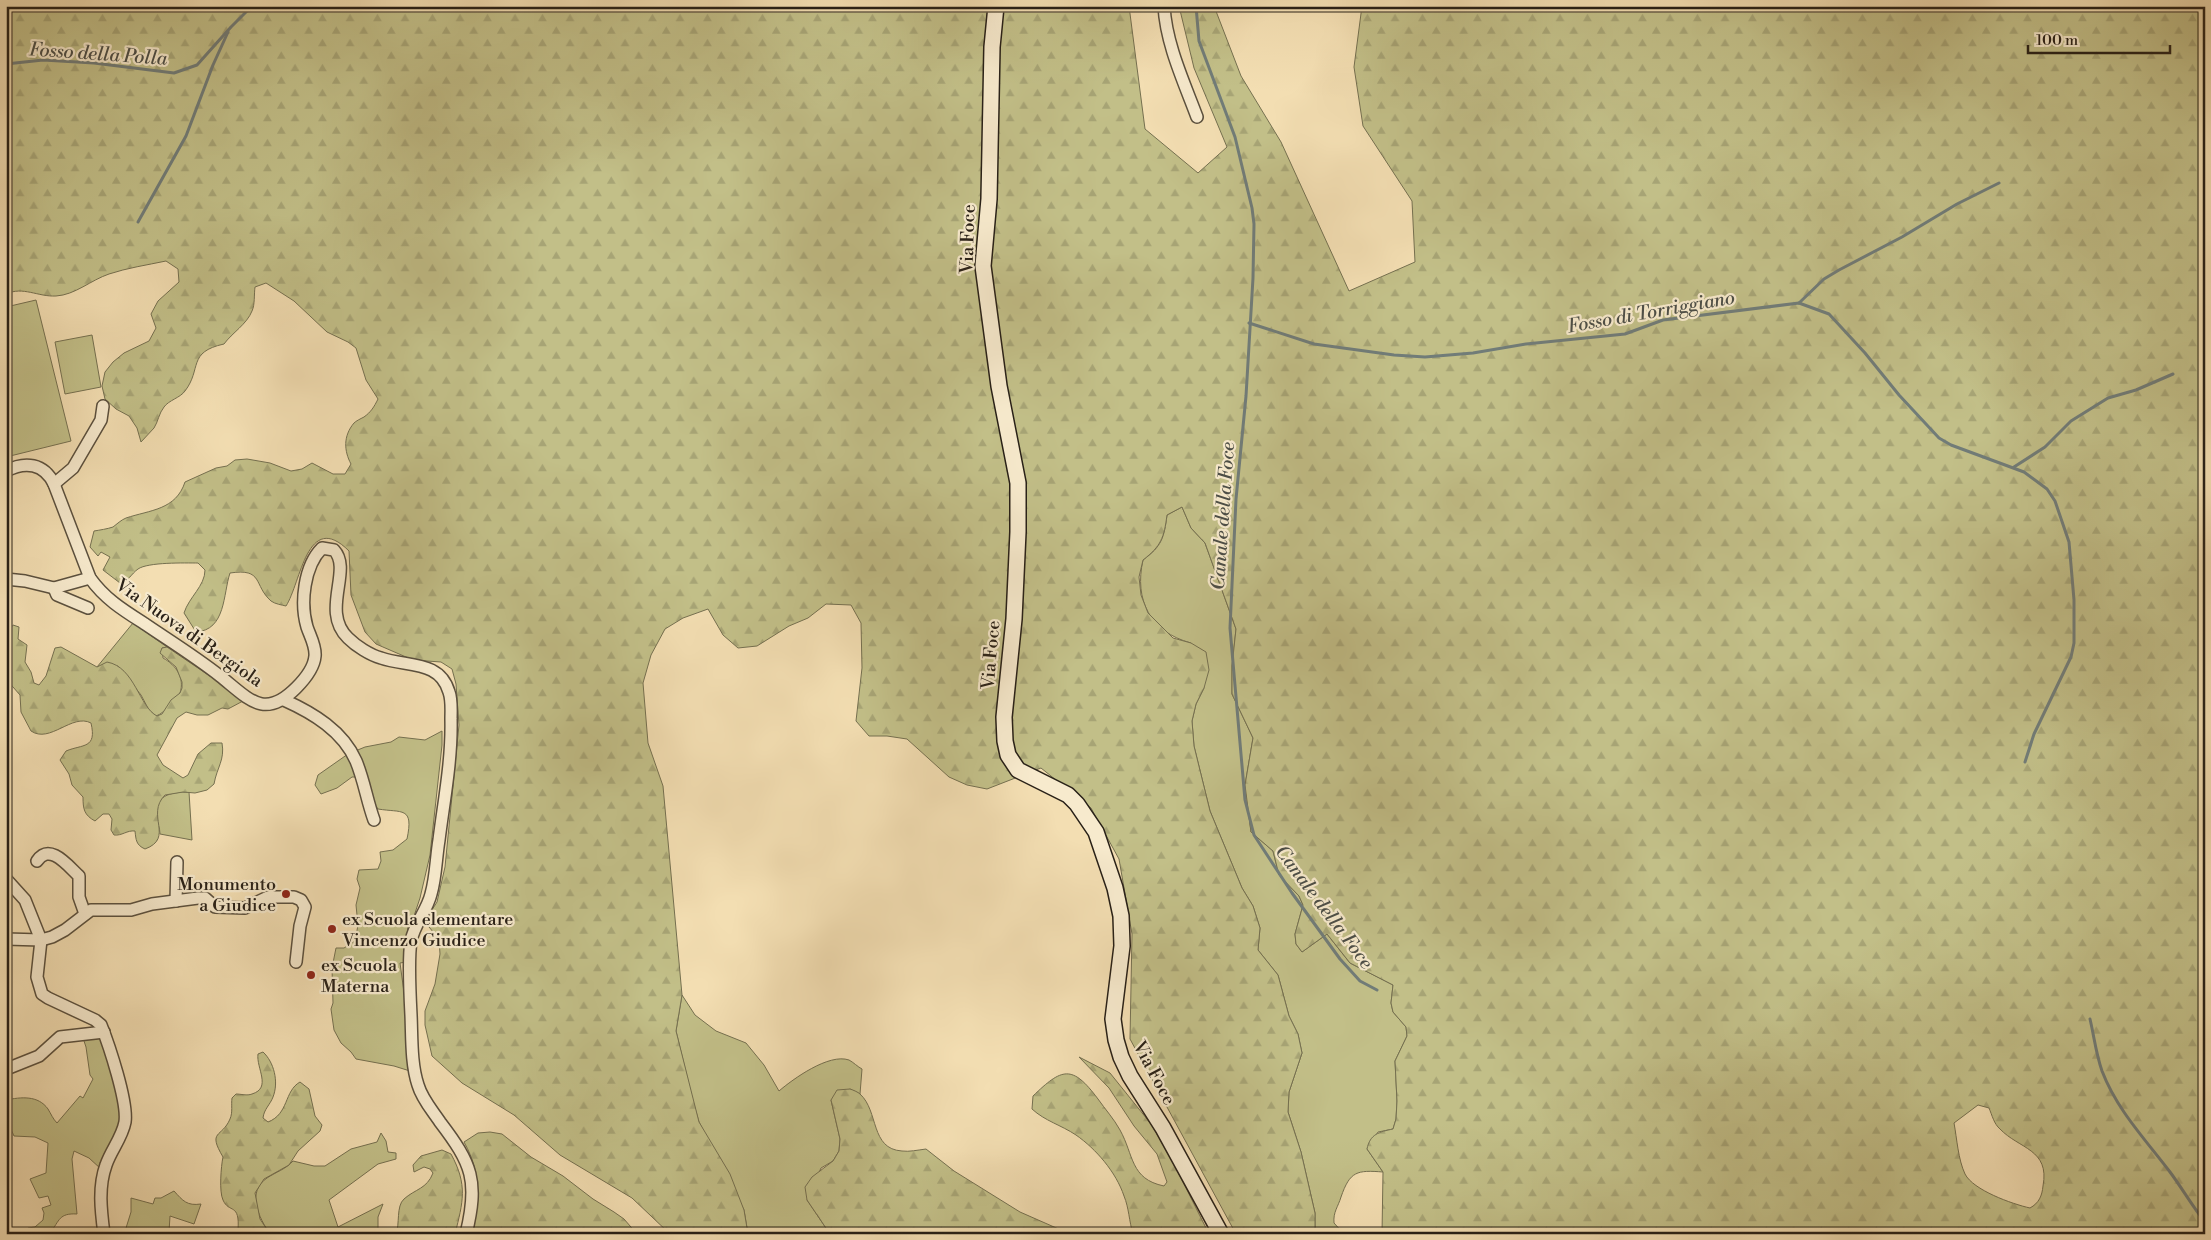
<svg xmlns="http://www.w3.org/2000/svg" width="2211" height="1240" font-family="'Libre Bodoni',serif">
	<defs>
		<pattern id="forest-firs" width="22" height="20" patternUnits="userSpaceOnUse" patternTransform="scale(1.25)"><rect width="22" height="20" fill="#c2bf88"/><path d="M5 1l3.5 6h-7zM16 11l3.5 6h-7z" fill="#a7a475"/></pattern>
	</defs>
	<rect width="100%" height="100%" fill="#f3deb2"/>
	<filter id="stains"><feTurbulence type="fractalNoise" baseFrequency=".004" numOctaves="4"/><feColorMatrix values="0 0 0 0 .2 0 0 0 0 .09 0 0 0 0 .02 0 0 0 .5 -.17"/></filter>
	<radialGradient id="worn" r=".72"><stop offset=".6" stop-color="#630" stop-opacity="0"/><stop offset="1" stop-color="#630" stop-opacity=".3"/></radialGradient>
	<!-- green -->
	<g fill="#c2bf88" stroke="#757050">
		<path d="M36 300 71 441 6 457V307Z"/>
		<path d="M92 335 101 387 65 394 55 342Z"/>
		<path d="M1182 507 1191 528 1205 543 1236 629 1232 666V694L1253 738 1245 785 1251 832 1273 851 1279 875 1299 896 1303 905 1295 934 1296 944 1302 952 1327 934 1350 963 1393 985 1391 1003 1393 1012 1406 1027 1407 1036 1395 1061 1397 1101 1396 1119 1393 1129 1378 1132 1367 1149 1383 1172C1357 1170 1350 1171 1341 1197 1338 1207 1333 1212 1334 1223L1344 1234H1315V1213L1301 1152 1288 1112 1289 1092 1302 1053 1298 1034 1289 1016 1278 975 1258 950 1260 928 1253 906 1242 888 1210 811 1194 746 1192 721 1196 704 1204 688 1191 643C1150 632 1134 600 1143 560 1162 546 1164 538 1167 515Z"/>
		<path d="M133 623 167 647 162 648 163 658C176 665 185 678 180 693 172 700 167 712 156 716L149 710 141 695 118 666 97 667Z"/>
		<path d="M442 731V745L430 855 420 898 414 916 408 923 406 962 400 963 406 1007 410 1071 394 1066 356 1059 351 1052 341 1043 334 1030 331 1009 333 1003 332 968 336 948H344L355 941 358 925 356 905 360 888 357 879 359 870 378 869 381 861 380 852 393 850 407 839C414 806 402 813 378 809L372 801 361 777H352L337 788 321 794 315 785 318 775 348 754 365 747 391 742 399 737 425 740Z"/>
		<path d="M189 792 192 840 160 834C160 827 157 824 157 818 153 795 171 792 189 792Z"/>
		<path d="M682 995 695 1015 716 1031 746 1043 764 1065 779 1091C793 1079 829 1053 849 1060 853 1062 858 1067 862 1069L860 1094 850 1089 831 1100 840 1139 839 1151 833 1161 821 1168 807 1200 830 1234H748L744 1210 699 1122 693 1101 676 1031Z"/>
		<path d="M102 1036 121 1101 119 1133 101 1169 89 1158 74 1151 72 1159 77 1214C59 1213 60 1220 50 1233L30 1234 28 1228 35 1227 43 1220 44 1213 42 1208 51 1205 48 1196 39 1198 30 1179 46 1173 48 1143 35 1137 14 1136 6 1118V1100C21 1097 38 1095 48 1109 51 1114 53 1119 57 1123L80 1096 83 1098 93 1079 90 1075 86 1047 83 1038Z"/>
		<path d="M381 1133 386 1141 388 1152 396 1153V1159L378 1164 329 1200 338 1227 383 1204 378 1217V1234H270C259 1218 246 1192 267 1178 276 1172 286 1169 293 1161L314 1166H325L351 1149 377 1142Z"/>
		<path d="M174 1191C183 1201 187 1206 201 1204L194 1224 170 1216 169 1232 173 1234H127L129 1229 126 1228 131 1212V1198L153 1204 155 1198H161Z"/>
	</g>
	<!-- forest -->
	<g fill="url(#forest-firs)" stroke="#757050" fill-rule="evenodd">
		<path d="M6 6H1129L1145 129 1198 173 1227 147 1194 68 1179 6H1214L1241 76 1281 142 1349 291 1415 262 1412 201 1363 126 1354 67 1362 6H2205V1234H1382L1383 1172 1367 1149C1370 1134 1379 1132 1393 1129L1396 1119 1397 1101 1395 1061 1407 1036 1406 1027 1393 1012 1391 1003 1393 985 1350 963 1327 934 1302 952 1296 944 1295 934 1303 905 1299 896 1279 875 1273 851 1251 832 1245 785 1253 738 1232 694V666L1236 629 1205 543 1191 528 1182 507 1167 515C1164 538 1161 546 1143 560L1139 577 1141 595 1148 613 1173 638 1191 643 1206 652 1209 670 1204 688 1196 704 1192 721 1194 746 1210 811 1242 888 1253 906 1260 928 1258 950 1278 975 1289 1016 1298 1034 1302 1053 1289 1092 1288 1112 1301 1152 1315 1213V1234H1236L1130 1039 1132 934 1119 859 1091 808 1041 768 987 789 967 785 949 777 907 739 887 736H869L856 721 862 668 861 623 851 605 826 604 808 618 789 626 757 646 738 648 723 635 708 609 683 618 665 629 651 655 643 683 648 743 663 786 682 995 676 1031 699 1122 730 1174 744 1210 748 1234H670L632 1198 560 1155 514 1115 462 1083 432 1056 425 1025V1011L435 984 440 954 439 939 429 927 430 913 437 902 445 867 459 725 456 684 452 669 441 662 413 660 376 644 365 632 351 595 349 551C307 509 301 583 286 606 282 605 275 604 271 601 253 585 264 568 230 573 223 594 226 630 196 632L184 613C189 597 205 586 205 570L198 563C185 563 148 562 138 569 131 574 129 581 120 583L103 570 110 557 101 552 98 556 90 547 94 531C100 530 107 529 113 527 117 524 121 520 126 518 150 510 176 510 185 482L216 468 227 466 235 460 247 459 270 463 291 471 302 469 312 463 333 474H345L351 464C344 451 343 436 354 423 356 421 360 419 364 417 371 412 374 407 378 399L366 380 356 348 348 342 327 332 294 301 266 283 255 287C254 294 255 305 252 311 247 324 232 333 224 344 187 352 202 369 185 391 180 398 169 400 164 407 159 413 158 422 154 428 150 433 145 437 141 442L137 428 129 416 116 409 105 399 102 386 105 372 113 362 124 353 149 341 156 328 151 314 158 301 179 282 178 269 166 261C147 265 127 268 109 274 91 280 75 295 56 296 38 297 23 286 6 294ZM1978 1105 1989 1108C1992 1115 1994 1124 2000 1129 2019 1149 2050 1149 2043 1186 2042 1196 2039 1203 2030 1208 2012 1204 1973 1190 1965 1174 1958 1159 1957 1139 1954 1123Z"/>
		<path d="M13 625 19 627 18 639 27 645 25 662 31 672 34 683 39 685 46 676 55 648 61 647 97 667 107 662C135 667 139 707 157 716L162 714 171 700 180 693 182 688V682L176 667 160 653 162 648 167 647 226 687 243 701 228 709 222 708 208 715H197L186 712 177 718 157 755 163 765 183 778 188 775 198 754 211 743H222C225 760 217 767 214 784L207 790 195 793 183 792 165 795C145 815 175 838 145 849 136 845 136 840 135 831 127 830 122 836 114 835L111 830 112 819 109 814H103L95 821C84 815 83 809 83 797L72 785 69 774 60 760 66 751C83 744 97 749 91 723 72 713 50 744 31 731L21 712 20 695 6 679V636Z"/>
		<path d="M263 1052C274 1062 279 1082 273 1097 270 1105 264 1109 263 1118L268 1122C289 1114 284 1091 300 1082L309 1089 315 1116 322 1125 320 1131 298 1151 289 1165 264 1179 255 1193 260 1219 270 1234H234L238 1230C240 1202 229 1214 223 1200 219 1192 221 1166 223 1157 207 1130 222 1138 230 1119 233 1112 231 1105 232 1098L236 1094C241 1094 247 1096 252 1094 272 1088 256 1068 258 1054Z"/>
		<path d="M1079 1057 1110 1073 1151 1124 1171 1158 1209 1234H1133C1129 1221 1129 1208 1124 1196 1116 1172 1096 1149 1076 1135 1061 1125 1045 1121 1032 1109L1033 1096C1062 1068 1072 1064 1098 1099 1105 1109 1114 1119 1120 1130 1134 1155 1130 1179 1164 1186L1167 1182 1157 1154 1134 1126 1109 1088Z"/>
		<path d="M850 1089C853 1090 858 1092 860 1094 879 1111 870 1149 902 1151 909 1152 918 1150 926 1149L954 1171 1020 1212 1070 1234H830L807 1200 805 1187 812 1177 833 1161 839 1151 840 1139 831 1100 837 1090Z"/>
		<path d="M490 1132 502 1134 531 1157 563 1176 593 1199 614 1212 624 1219 637 1234H468C477 1197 483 1176 464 1142L478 1133Z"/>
		<path d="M442 1150 451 1154C468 1185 463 1202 455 1234H396C400 1224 396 1206 404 1199 415 1189 427 1189 433 1173L430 1169 424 1167 414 1172 413 1165 421 1156Z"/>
	</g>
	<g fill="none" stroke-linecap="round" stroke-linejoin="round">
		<!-- stream -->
		<g stroke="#717c78" stroke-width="3">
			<path d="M1196 6 1199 41 1235 137 1252 208 1254 224 1253 278 1246 396 1236 499 1230 628 1245 800 1254 835 1292 893 1340 959 1360 981 1377 990"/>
			<path d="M6 64 43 60 94 63 174 73 197 65 231 27 252 6"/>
			<path d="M138 222 186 136 213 65 228 32"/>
			<path d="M1799 303 1824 279 1839 270 1902 237 1957 204 1999 183"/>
			<path d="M1249 323 1314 344 1394 355 1425 357 1473 353 1526 344 1625 334 1663 320 1799 303 1829 314 1865 353 1899 395 1939 438 1951 445 2024 472 2047 489 2055 501 2069 542 2074 600V643L2071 657 2034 734 2025 762"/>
			<path d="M2014 467 2045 447 2071 421 2108 398 2136 390 2173 374"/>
			<path d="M2090 1019C2094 1036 2096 1054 2102 1071 2117 1110 2145 1139 2170 1172 2182 1188 2192 1206 2205 1222"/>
		</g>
		<!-- minor casing -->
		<g stroke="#5b503e" stroke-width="14">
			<g id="minor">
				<path d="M1164 6C1166 44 1184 82 1197 117"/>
				<path d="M6 471C25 461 44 463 54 484L90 578C105 599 123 610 145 624 170 641 196 657 220 676 249 699 264 720 296 688 304 680 314 668 315 656 316 646 310 636 307 627 300 603 304 566 322 548L334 550C353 570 320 611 348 638 356 646 370 655 381 658 407 667 440 660 449 692 452 700 451 711 451 719 452 760 444 800 439 840 436 858 436 877 431 894 427 911 414 924 411 941 408 959 410 996 411 1015 412 1038 411 1064 418 1085 422 1099 432 1110 440 1122 472 1164 479 1181 466 1234"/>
				<path d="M54 484 73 468 101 420 103 406"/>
				<path d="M6 579 25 581 54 588 90 578"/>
				<path d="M54 588 57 595 88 608"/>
				<path d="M284 700C313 713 343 731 356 761 364 780 367 801 374 820"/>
				<path d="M37 861C50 842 68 866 79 876V897L85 914"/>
				<path d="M6 879 25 900 41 940 37 977 42 994 48 998 95 1020 101 1025C109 1045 128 1102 125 1122 122 1138 111 1150 106 1165 98 1187 101 1211 104 1234"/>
				<path d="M176 901 177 862"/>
				<path d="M6 939 41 940 52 937 65 930 91 910H131L152 904 198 898H205L215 907 245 908 268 897H294L301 900 305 907 300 926 296 962"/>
				<path d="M6 1067 9 1068 39 1056 60 1037 104 1032"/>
			</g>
		</g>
		<!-- secondary casing -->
		<g stroke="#282017" stroke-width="18">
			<path id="secondary" d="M996 6 992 47 989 199 983 266 999 386 1018 483V532L1014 619 1004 717 1005 741 1008 755 1018 770 1068 795 1077 804 1096 832 1115 888 1121 916 1122 946 1113 1019 1116 1040 1121 1057 1130 1076 1163 1128 1221 1234"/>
		</g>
		<!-- minor -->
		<use href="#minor" stroke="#f7eacd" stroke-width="11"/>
		<!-- secondary -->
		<use href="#secondary" stroke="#f7eacd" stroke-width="15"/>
	</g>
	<!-- markers -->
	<g fill="#8f2418" stroke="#f7eacd" stroke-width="2">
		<circle cx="286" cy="894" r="5"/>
		<circle cx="332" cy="929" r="5"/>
		<circle cx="311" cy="975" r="5"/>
	</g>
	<g text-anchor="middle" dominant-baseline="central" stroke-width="4.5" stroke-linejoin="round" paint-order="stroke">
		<!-- street labels -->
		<g font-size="18" fill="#282017" stroke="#f7eacd">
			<text transform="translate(968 239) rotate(-88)">Via Foce</text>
			<text transform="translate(189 633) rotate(35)">Via Nuova di Bergiola</text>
			<text transform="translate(991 655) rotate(-85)">Via Foce</text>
			<text transform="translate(1154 1073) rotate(62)">Via Foce</text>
		</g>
		<!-- poi labels -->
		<g font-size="18" fill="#282017" stroke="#f7eacd" text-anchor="start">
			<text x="276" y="884" text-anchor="end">Monumento<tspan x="276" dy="21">a Giudice</tspan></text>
			<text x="342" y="919">ex Scuola elementare<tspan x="342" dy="21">Vincenzo Giudice</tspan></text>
			<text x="321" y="965">ex Scuola<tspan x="321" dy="21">Materna</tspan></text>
		</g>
		<!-- water labels -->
		<g font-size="19" font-style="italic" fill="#4c4e47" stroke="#f7eacd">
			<text transform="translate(98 54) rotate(4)">Fosso della Polla</text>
			<text transform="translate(1651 312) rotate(-10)">Fosso di Torriggiano</text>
			<text transform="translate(1223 516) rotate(-86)">Canale della Foce</text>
			<text transform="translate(1324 907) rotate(53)">Canale della Foce</text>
		</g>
	</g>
	<!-- margin -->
	<rect width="2211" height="1240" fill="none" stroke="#f3deb2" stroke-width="25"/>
	<rect x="8" y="8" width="2196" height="1225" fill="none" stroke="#282017" stroke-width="2.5"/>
	<rect x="12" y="12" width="2186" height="1215" fill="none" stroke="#282017"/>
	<!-- scale -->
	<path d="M2028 45v8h142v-8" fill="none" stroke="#282017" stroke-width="2.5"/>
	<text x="2036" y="45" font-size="15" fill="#282017" stroke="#f7eacd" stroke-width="4" paint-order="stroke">100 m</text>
	<rect width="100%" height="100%" filter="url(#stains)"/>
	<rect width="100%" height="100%" fill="url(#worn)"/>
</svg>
